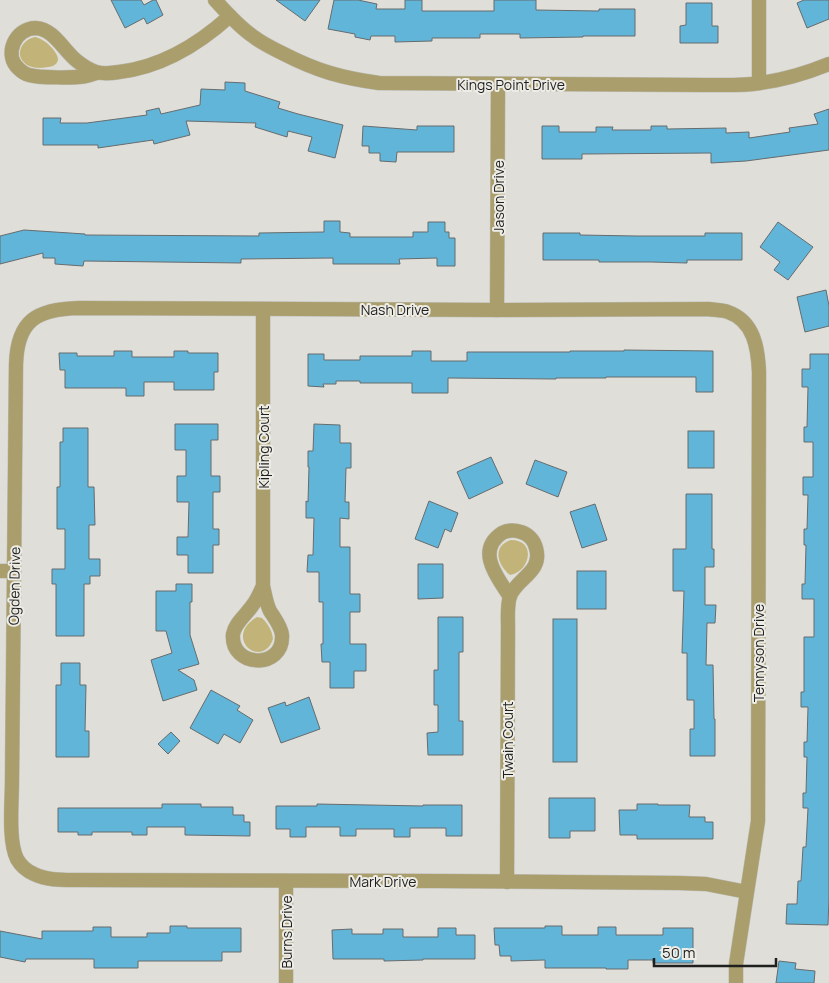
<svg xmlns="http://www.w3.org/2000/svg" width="829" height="983" font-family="Manrope,sans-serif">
	<rect width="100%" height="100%" fill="#e0ded9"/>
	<!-- green -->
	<g fill="#c2b478">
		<path d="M35 37C43 38 58 51 58 60 57 63 56 64 53 66 46 68 36 69 29 66 13 58 20 40 35 37Z"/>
		<path d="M511 540C537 540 530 572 510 575 497 565 492 546 511 540Z"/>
		<path d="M257 617 262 618C268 624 272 630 273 639 262 670 222 638 257 617Z"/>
	</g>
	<!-- building -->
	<g fill="#61b5d8" stroke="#666c6e">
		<path d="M111 0H141L144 5 153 0H156L163 15 147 24 144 18 125 28Z"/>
		<path d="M276 0H320L305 21Z"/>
		<path d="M334 0H358L377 4 376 9H405V0H422V11H494V0H536V10L599 11V9H635V36H583V37L520 38V34H480V38H432V41L395 42V36H371L370 40 355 37V34L328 29Z"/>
		<path d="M804 0H829V19L807 28 797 3Z"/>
		<path d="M686 3H712V26H718V43H680V26L686 25Z"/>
		<path d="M225 82 245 83V91L280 102 278 108 298 114 343 125 335 158 308 151 312 137 288 131 287 137 255 127 256 123 186 121 190 135 154 144 153 140 98 148V145H43V118H61L60 123H87L147 115 146 111 159 108 161 114 200 105 201 89 225 90Z"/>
		<path d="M829 109V150L746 161 711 163V153L582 154V159H542V126H559V132H596V127H613L612 130H651V126H667V129L726 128V133L749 132V138L790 132 789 128 818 124 814 114Z"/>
		<path d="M363 126 417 130V126H454V152H397L396 162 380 161V153H369V146H362Z"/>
		<path d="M324 221H340V232L350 233V237H413V232H428V222H445V232H449V238H455V266H437V258L399 259 400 264H333V258L241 259V263L84 261 83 266 55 264V258H43V253L0 264V236L24 230 85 234V235L259 236V233L324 232Z"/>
		<path d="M778 222 813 247 788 280 774 270 780 262 760 247Z"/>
		<path d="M543 233H580V235L636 236H705V233H742V260H687V263L651 262H599V260H543Z"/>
		<path d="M826 290 829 306V326L805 332 797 297Z"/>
		<path d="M624 350 713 351V392H696V377H606V378H556V379L448 378V393H412V383H360V381H336V384H323L324 387 308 386V354H324V360H360V356H412V351H431V361H467V352H570V351H624Z"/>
		<path d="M114 351H132V357H174V351H188V353H218V372H214V390H174V382H144V396H126V388H65V370H60L59 353H77V356H114Z"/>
		<path d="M810 354H829V897L828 925 786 924 787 904H797L798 881H801L803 847H806L808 808H803V793H806L807 757H804V742H807L808 707H801V692H804V637H814V599H802V584H805L806 545H804V529H807L808 495H803V477H813V442H804V427H807L808 387H802V369H810Z"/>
		<path d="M175 424H218V440H211V476H220V492H213V529H219V545H213V573H188V555H177V537H188L189 502H177V476H186V450H175Z"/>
		<path d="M314 424 340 425V443H351V468H346L345 502H349V519L340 518V547H350V594H360V612H350V644H366V671H354V688H330V662H322L321 644H323V602H319V572H307L308 555H313L314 518H306V501L308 502 309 467H308V451H313Z"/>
		<path d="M63 428H88V487H94L95 525H89V559H100V576H90V584H84V636H56V584H52V569H65V529H57V487H60V442H63Z"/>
		<rect x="688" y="431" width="26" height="37"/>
		<path d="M491 457 503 483 469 499 457 472Z"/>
		<path d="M535 460 567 472 558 497 526 484Z"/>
		<path d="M686 494H712V549H714V567H705V605H716L715 623H707L706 665H713L714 719H715V756H690V729H694V700H687V653H682L684 591H673V549H686Z"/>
		<path d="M429 501 458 513 451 532 445 529 438 548 415 539Z"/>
		<path d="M595 504 607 540 582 548 570 512Z"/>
		<path d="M418 564H443V598L418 599Z"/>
		<rect x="577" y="571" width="29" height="38"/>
		<path d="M176 584H192V602H190V635L199 664 178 670 194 680 197 690 163 701 151 660 172 653 166 631H156V591H176Z"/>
		<path d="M438 617H463V652H459V721H463V755H428L427 733 438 732V705H434V670H438Z"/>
		<rect x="553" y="619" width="24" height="143"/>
		<path d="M61 663H80V685H86L85 731H89V757H56V685H61Z"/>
		<path d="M211 690 240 706 237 710 253 720 240 743 224 734 218 744 190 728Z"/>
		<path d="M309 697 320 729 281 743 268 708 285 702 286 706Z"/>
		<path d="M171 732 180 741 168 754 158 744Z"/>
		<path d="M549 798H595V831H570V838H549Z"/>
		<path d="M162 804H201V807H233V815H244V822H250V836L185 835V827H147V835H132V832H92V835H78V832H58V808H162Z"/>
		<path d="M317 804 423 806V805H462V836H446V828H410V837H394V829H356V836H340V827H306V837H290V829H276V806H317Z"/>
		<path d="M637 804H658V805H690L689 817H705V822H713V839H637V835H620L619 810H637Z"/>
		<path d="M170 926H187V928H241V952H222V961H138V968H94V959H26L25 962 0 957V931L42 939V931H93V927H111V937H147V933H170Z"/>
		<path d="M545 926H562V935H598V927H616V935H663V928H693V963H653V960H628V969H606V968H545V960L511 961V956H500L499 945H495L494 928H545Z"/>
		<path d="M438 928H456V935H475V959H423V960L384 961V959H333L332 930 352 929V934H383V929H403V937H438Z"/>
		<path d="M779 961 796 963 795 969 815 971 814 983H776Z"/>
	</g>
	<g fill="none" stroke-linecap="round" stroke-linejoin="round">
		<!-- minor casing -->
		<g stroke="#bdbcb7" stroke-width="15">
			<g id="minor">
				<path d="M215 0C227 13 239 27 254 37 263 44 274 49 284 54 317 71 342 78 379 83L705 85C723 85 742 86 760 83 784 80 807 73 829 64"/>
				<path d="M97 73C93 74 90 75 86 76 75 78 39 78 29 75 25 74 22 72 19 69 3 55 15 28 36 28 54 29 64 51 77 61 82 65 90 70 96 72 103 74 113 73 119 72 162 67 199 44 230 16"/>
				<path d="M759 83V0"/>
				<path d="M497 310 498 85"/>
				<path d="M0 571H14"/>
				<path d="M263 586C265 594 266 603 270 611 275 619 281 626 282 635 284 670 230 668 233 634 235 623 246 615 252 606 257 600 260 592 263 586V309"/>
				<path d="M507 882 508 627C508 618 507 605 510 596 517 578 543 572 536 548 534 540 528 534 521 532 515 530 508 530 502 533 475 551 498 578 510 597"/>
				<path d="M286 983V881"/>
				<path d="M736 983V964L758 821 759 372C758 348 754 321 728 312 722 310 714 310 708 309L497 310 79 308C37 309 17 320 16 365L12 781C12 802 8 841 17 859 21 866 27 871 34 874 46 880 60 880 73 880L437 881 680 883 706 884 747 892"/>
			</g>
		</g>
		<!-- minor -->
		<use href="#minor" stroke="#aa9f6c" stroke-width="14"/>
	</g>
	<g text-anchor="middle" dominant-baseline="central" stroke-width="4" stroke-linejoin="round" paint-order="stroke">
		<!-- street labels -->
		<g font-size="14" fill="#1f1f1d" stroke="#edece6">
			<text x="511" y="84">Kings Point Drive</text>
			<text transform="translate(498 197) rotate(-90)">Jason Drive</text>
			<text x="395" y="309">Nash Drive</text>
			<text transform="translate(263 447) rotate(-90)">Kipling Court</text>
			<text transform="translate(14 586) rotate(-89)">Ogden Drive</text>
			<text transform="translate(758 653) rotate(-90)">Tennyson Drive</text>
			<text transform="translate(507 740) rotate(-90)">Twain Court</text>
			<text x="383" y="881">Mark Drive</text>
			<text transform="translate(286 932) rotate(-90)">Burns Drive</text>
		</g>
	</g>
	<!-- scale -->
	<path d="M654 958v8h122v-8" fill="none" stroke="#1f1f1d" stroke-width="2.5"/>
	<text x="662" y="958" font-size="15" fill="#1f1f1d" stroke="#edece6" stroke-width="4" paint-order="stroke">50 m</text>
</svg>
